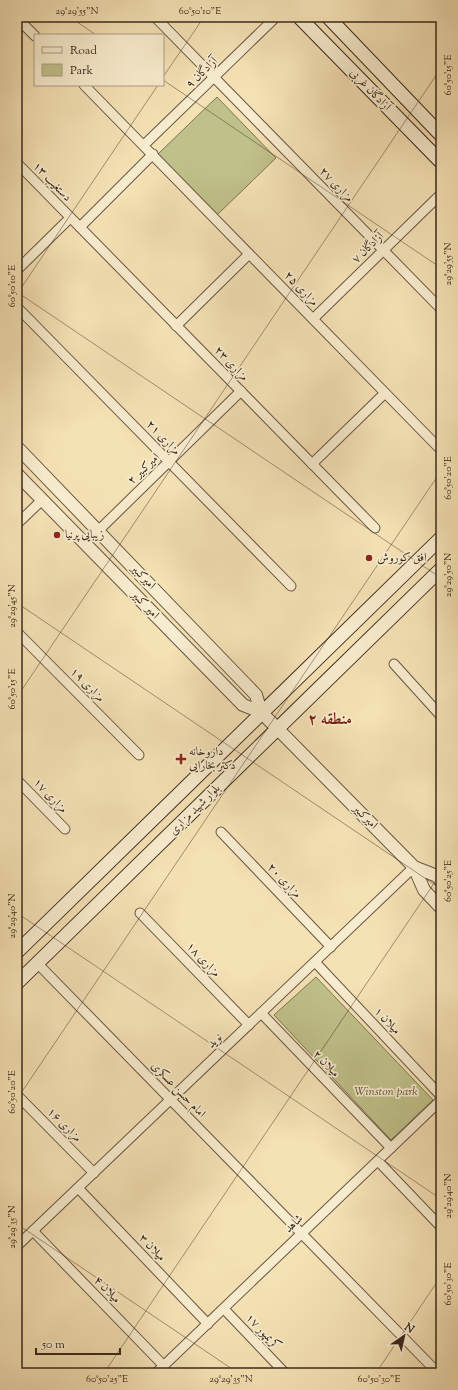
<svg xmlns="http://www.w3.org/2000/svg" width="458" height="1390" font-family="'Sorts Mill Goudy',Amiri,serif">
	<rect width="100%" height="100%" fill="#f4e1b4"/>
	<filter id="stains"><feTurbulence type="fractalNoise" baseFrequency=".005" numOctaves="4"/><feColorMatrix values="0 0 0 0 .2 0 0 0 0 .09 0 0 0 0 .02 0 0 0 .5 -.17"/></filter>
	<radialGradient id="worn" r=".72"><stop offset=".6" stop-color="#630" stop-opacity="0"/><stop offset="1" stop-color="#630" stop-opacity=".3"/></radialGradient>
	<!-- green -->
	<g fill="#c0c18a" stroke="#7d7454">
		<path d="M217 97 276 158 217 215 157 155Z"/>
		<path d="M316 977 433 1100 391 1140 274 1015Z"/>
	</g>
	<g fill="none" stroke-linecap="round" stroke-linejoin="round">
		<!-- minor casing -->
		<g stroke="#685644" stroke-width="11">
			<g id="minor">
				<path d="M155 17 441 309"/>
				<path d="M25 26 35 36"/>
				<path d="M84 85 441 450"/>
				<path d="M144 145 276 17"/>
				<path d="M17 163 375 528"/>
				<path d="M80 227 153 154"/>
				<path d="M17 270 70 218"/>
				<path d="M17 307 291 586"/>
				<path d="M313 319 441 194"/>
				<path d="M176 326 249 254"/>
				<path d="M312 464 385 393"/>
				<path d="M17 524 42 500"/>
				<path d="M98 531 241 391"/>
				<path d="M17 632 139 755"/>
				<path d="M394 664 441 716"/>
				<path d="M17 780 65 829"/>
				<path d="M221 832 331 947"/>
				<path d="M140 913 249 1025"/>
				<path d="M315 962 441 1096"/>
				<path d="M37 963 438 1373"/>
				<path d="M261 1013 391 1148"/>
				<path d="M17 1095 94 1173"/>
				<path d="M378 1161 441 1227"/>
				<path d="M78 1188 208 1324"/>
				<path d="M33 1231 164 1366"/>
				<path d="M17 1246 414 867"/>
				<path d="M224 1309 285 1373"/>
				<path d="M156 1373 441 1100"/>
			</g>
		</g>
		<!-- tertiary casing -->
		<g stroke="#685644" stroke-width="14">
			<g id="tertiary">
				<path d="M17 447 256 695 261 712"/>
				<path d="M17 474 243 705 261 712 414 867 437 876 441 881"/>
				<path d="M414 867 424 890 441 908"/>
			</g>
		</g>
		<!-- secondary casing -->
		<g stroke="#3a281e" stroke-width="15">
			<g id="secondary">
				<path d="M299 17 441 162"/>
				<path d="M328 17 441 135"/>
				<path d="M17 952 441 538"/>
				<path d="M17 983 441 569"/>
			</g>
		</g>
		<!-- minor -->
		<use href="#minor" stroke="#f8ecce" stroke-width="9"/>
		<!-- tertiary -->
		<use href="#tertiary" stroke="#f8ecce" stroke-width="12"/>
		<!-- secondary -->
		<use href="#secondary" stroke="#f8ecce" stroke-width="13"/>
	</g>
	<!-- ticks -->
	<path fill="none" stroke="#3a281e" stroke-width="1" stroke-opacity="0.45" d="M70 17 96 35M163 77 204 17M163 80 441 268M17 292 441 578M17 294 158 85M17 603 441 889M17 697 441 68M17 913 441 1199M17 1099 441 471M17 1224 238 1373M104 1373 441 873M376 1373 441 1276"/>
	<!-- markers -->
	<g fill="#8f2418" stroke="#f8ecce" stroke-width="1.5">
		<circle cx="57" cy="535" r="4"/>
		<circle cx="369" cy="558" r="4"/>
		<path d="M179 753h4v4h4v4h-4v4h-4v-4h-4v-4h4z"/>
	</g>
	<g text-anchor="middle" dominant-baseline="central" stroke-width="3.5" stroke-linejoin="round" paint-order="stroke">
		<!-- street labels -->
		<g font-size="12" fill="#3a281e" stroke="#f8ecce">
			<text transform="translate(202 73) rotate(-44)">آزادگان ۹</text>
			<text transform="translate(370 90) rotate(46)">آزادگان غربی</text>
			<text transform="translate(52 182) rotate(46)">دستغیب ۱۳</text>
			<text transform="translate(336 185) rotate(46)">مزاری ۲۷</text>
			<text transform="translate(368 248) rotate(-44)">آزادگان ۷</text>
			<text transform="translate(301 289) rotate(46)">مزاری ۲۵</text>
			<text transform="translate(231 364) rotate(46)">مزاری ۲۳</text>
			<text transform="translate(163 438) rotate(46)">مزاری ۲۱</text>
			<text transform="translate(144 469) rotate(-44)">امیرکبیر ۲</text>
			<text transform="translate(143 577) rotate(46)">امیرکبیر</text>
			<text transform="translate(145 605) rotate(46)">امیر کبیر</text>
			<text transform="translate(87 685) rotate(45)">مزاری ۱۹</text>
			<text transform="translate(50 796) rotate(46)">مزاری ۱۷</text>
			<text transform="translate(195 810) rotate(-45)">بلوار شهید مزاری</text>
			<text transform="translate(365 817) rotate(45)">امیرکبیر</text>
			<text transform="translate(284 881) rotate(46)">مزاری ۲۰</text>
			<text transform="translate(203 960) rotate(46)">مزاری ۱۸</text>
			<text transform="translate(387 1021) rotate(47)">میلان ۱</text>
			<text transform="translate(215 1041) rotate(-44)">نوید</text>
			<text transform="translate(326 1064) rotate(46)">میلان ۲</text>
			<text transform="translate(178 1090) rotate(46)">امام حسن عسکری</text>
			<text transform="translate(64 1125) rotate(45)">مزاری ۱۶</text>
			<text transform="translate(294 1224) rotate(-44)">شاهد</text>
			<text transform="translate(152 1248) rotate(46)">میلان ۳</text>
			<text transform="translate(107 1290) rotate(46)">میلان ۴</text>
			<text transform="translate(263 1332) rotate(46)">کریمپور ۱۷</text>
		</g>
		<!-- poi labels -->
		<g font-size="12" fill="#3a281e" stroke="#f8ecce" text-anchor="start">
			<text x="65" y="535">زیبایی پرنیا</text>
			<text x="377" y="558">افق کوروش</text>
			<text x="189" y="752">داروخانه<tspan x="189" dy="14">دکتر بخارایی</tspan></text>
		</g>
		<!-- park labels -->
		<g font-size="12" font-style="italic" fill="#5c4e39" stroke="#f8ecce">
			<text x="386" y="1092">Winston park</text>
		</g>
		<!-- district labels -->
		<g font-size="16" font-weight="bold" fill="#7a1f14" stroke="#f8ecce">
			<text x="330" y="720">منطقه ۲</text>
		</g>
	</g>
	<!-- margin -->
	<rect width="458" height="1390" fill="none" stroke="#f4e1b4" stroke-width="44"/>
	<!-- legend -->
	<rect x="34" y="34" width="130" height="52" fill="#f8ecce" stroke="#ac9e88"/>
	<rect x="42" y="47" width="20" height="6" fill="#f8ecce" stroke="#ac9e88"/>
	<text x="70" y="54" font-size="12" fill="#3a281e">Road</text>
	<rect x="42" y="64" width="20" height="12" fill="#c0c18a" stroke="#ac9e88"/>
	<text x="70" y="74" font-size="12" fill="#3a281e">Park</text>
	<!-- north arrow -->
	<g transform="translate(404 1336) rotate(34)" stroke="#f8ecce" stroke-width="3" paint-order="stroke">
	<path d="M0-3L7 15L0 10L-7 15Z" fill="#3a281e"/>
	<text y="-6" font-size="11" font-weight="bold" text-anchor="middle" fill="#3a281e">N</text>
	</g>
	<!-- scale -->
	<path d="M36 1348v6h84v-6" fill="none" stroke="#3a281e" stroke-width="2"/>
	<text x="42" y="1348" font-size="12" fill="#3a281e" stroke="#f8ecce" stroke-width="3" paint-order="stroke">50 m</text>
	<rect x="22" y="22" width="414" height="1346" fill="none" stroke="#3a281e" stroke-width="1.5"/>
	<g font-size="10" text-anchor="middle" fill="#3a281e">
		<text x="77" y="14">29°29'55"N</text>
		<text x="200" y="14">60°50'10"E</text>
		<text transform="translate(447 75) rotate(-90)" y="4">60°50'15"E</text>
		<text transform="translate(447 264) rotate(-90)" y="4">29°29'55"N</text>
		<text transform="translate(11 286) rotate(-90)" y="4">60°50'10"E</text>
		<text transform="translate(447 478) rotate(-90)" y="4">60°50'20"E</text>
		<text transform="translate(447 575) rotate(-90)" y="4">29°29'50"N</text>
		<text transform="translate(11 606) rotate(-90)" y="4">29°29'45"N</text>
		<text transform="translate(11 689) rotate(-90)" y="4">60°50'15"E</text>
		<text transform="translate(447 881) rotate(-90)" y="4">60°50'25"E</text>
		<text transform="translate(11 916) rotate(-90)" y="4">29°29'40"N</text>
		<text transform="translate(11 1092) rotate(-90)" y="4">60°50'20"E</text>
		<text transform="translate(447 1196) rotate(-90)" y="4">29°29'40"N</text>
		<text transform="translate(11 1227) rotate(-90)" y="4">29°29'35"N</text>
		<text transform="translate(447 1284) rotate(-90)" y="4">60°50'30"E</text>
		<text x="107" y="1382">60°50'25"E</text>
		<text x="231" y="1382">29°29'35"N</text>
		<text x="379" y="1382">60°50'30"E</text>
	</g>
	<rect width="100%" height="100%" filter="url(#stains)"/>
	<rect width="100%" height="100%" fill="url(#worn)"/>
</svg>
